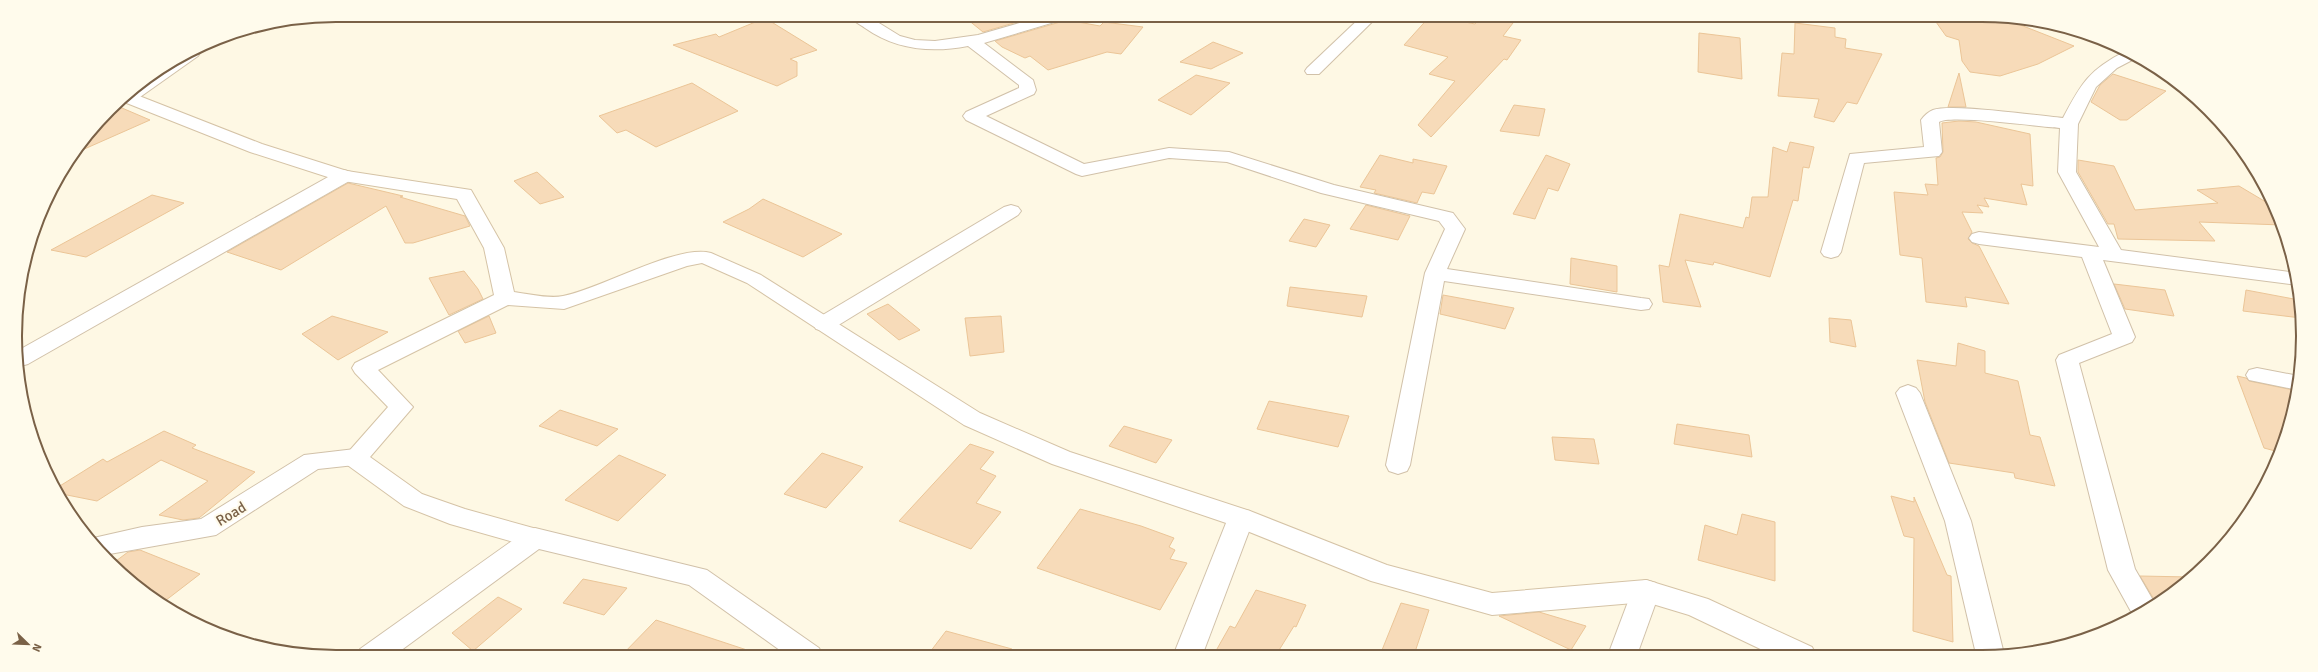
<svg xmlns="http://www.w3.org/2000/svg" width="2318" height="672" font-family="Signika,sans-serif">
	<rect width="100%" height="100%" fill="#fef8e4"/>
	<!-- building -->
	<g fill="#f7dbb9" stroke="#ebc597">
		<path d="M962 15H1041L983 32Z"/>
		<path d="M1431 15 1475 24 1483 15 1513 23 1503 36 1521 40 1507 60 1504 59 1431 137 1418 125 1455 81 1429 74 1448 57 1404 45Z"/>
		<path d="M1931 15 2006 17 2018 24 2074 46 2038 64 2000 76 1970 72 1962 61 1959 40 1946 36Z"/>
		<path d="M765 18 817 50 790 59 797 62V76L777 86 673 45 716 34 719 37Z"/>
		<path d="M1067 20 1100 26 1104 22 1143 27 1121 54 1107 52 1048 70 1030 56 1025 58 1002 47 995 41Z"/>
		<path d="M1795 23 1835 28V37L1846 39 1845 48 1882 54 1857 104 1847 102 1834 122 1814 117 1819 99 1778 96 1782 53 1794 54Z"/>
		<path d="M1699 33 1740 38 1742 79 1698 72Z"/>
		<path d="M1213 42 1243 53 1211 69 1180 62Z"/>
		<path d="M1959 73 1966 107H1948Z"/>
		<path d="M2113 74 2166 91 2127 120H2120L2091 102 2100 85Z"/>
		<path d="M1196 75 1230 83 1191 115 1158 100Z"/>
		<path d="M692 83 738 111 656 147 626 130 617 133 599 116Z"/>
		<path d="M115 105 150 120 73 154 81 140Z"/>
		<path d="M1514 105 1545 109 1539 136 1500 131Z"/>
		<path d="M1959 121 1976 122 2030 134 2033 186 2021 184 2027 205 1984 198 1989 207 1977 205 1983 213 1962 212 1972 232 1968 239 1972 243 1979 246 2009 304 1965 297 1967 307 1926 302 1922 258 1900 255 1894 192 1928 195 1925 184 1938 185 1936 158 1940 157 1943 152 1942 123Z"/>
		<path d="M1790 142 1814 147 1809 168 1803 167 1798 201 1793 200 1770 277 1714 262 1713 265 1685 260 1701 307 1663 302 1659 265 1669 267 1680 214 1743 228 1746 217 1749 218 1752 197H1768L1773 147 1787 152Z"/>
		<path d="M1380 155 1413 163V159L1447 166 1434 194 1422 192 1417 203 1374 193 1376 190 1360 187Z"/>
		<path d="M1546 155 1570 164 1558 191 1548 188 1535 219 1513 214Z"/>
		<path d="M2078 160 2114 166 2135 210 2218 203 2197 190 2239 186 2276 208 2282 225 2199 222 2215 241 2118 239 2114 224H2108L2078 172Z"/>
		<path d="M537 172 564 197 540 204 514 181Z"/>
		<path d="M348 183 403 196 400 197 465 216 470 226 413 243H405L386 206 281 270 227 252Z"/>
		<path d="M152 195 184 203 86 257 51 250Z"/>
		<path d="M763 199 842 234 803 257 723 222 749 209Z"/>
		<path d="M1366 205 1410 216 1398 240 1350 229Z"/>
		<path d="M1304 219 1330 225 1316 247 1289 241Z"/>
		<path d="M1571 258 1617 266V292L1570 284Z"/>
		<path d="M464 271 478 289 483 299 449 315 429 278Z"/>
		<path d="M2114 284 2165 290 2174 316 2125 309Z"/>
		<path d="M1290 287 1367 296 1362 317 1287 306Z"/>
		<path d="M2246 290 2299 300 2301 318 2243 311Z"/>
		<path d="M1443 295 1514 308 1505 329 1440 314Z"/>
		<path d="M888 304 920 330 899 340 867 314Z"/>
		<path d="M332 316 388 332 338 360 302 334Z"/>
		<path d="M489 316 496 333 465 343 458 331Z"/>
		<path d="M1001 316 1004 352 970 356 965 318Z"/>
		<path d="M1829 318 1851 320 1856 347 1830 342Z"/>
		<path d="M1958 343 1985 351V373L2018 381 2030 435 2040 437 2055 486 2015 478 2014 473 1949 463 1925 402 1917 360 1956 366Z"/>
		<path d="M2237 376 2246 378 2249 381 2298 391 2279 452 2264 448Z"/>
		<path d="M1269 401 1349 416 1338 447 1257 429Z"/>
		<path d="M560 410 618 429 597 446 539 426Z"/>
		<path d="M1677 424 1749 435 1752 457 1674 444Z"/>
		<path d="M1124 426 1172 440 1156 463 1109 446Z"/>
		<path d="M164 431 196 445 192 448 255 472 199 518 183 520 159 515 208 481 161 460 97 501 57 493 55 489 103 459 107 462Z"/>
		<path d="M1552 437 1594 439 1599 464 1555 460Z"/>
		<path d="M970 444 994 452 980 469 996 476 976 503 1001 512 971 549 899 521Z"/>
		<path d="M822 453 863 467 826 508 784 494Z"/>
		<path d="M619 455 666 475 618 521 565 500Z"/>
		<path d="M1891 496 1914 502V497L1947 575 1951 576 1953 642 1913 631 1914 538 1904 536Z"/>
		<path d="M1080 509 1141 526 1174 538 1169 547 1175 550 1170 559 1187 563 1160 610 1037 568Z"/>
		<path d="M1742 514 1775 522V581L1698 560 1705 525 1737 535Z"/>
		<path d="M140 550 200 574 161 604 124 577 112 564 128 552Z"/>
		<path d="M2140 576 2190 577 2155 601Z"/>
		<path d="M583 579 627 588 604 615 563 603Z"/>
		<path d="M1256 590 1306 605 1296 627 1294 626 1276 655 1213 656 1230 626 1235 628Z"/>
		<path d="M498 597 522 609 473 651 452 633Z"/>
		<path d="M1401 603 1429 610 1414 655H1380Z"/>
		<path d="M1539 612 1586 626 1571 650 1499 616Z"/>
		<path d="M656 620 753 652 752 656 620 657Z"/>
		<path d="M946 631 1012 649 1011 656H927Z"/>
	</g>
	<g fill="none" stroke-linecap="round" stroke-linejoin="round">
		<!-- street casing -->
		<g stroke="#d1c1a9" stroke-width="2">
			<g id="street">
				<path d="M849 15H866L900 36 915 40 935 41 978 35 1047 15H1070L1068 18 984 43 1033 80 1036 90 1034 94 986 116 1084 164 1169 148 1229 152 1334 185 1453 213 1465 229 1447 269 1641 298 1649 299 1652 304 1649 309 1641 310 1444 281 1410 465 1407 471 1398 474 1389 471 1386 465 1425 273 1445 229 1439 221 1321 193 1227 162 1169 158 1082 176 1076 174 966 120 963 116 966 112 1019 88V85L968 46C932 53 896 50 865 28 860 24 852 21 849 15Z"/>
				<path d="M1363 15H1379L1319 74H1307L1305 71 1307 68Z"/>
				<path d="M198 50 200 53 198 56 133 102 127 103 120 100Z"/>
				<path d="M2126 51 2138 57 2117 68 2096 87 2078 124 2076 172 2121 250 2297 273 2298 285 2103 260 2135 337 2132 342 2079 363 2135 569 2154 602 2134 617 2108 570 2056 360 2059 355 2112 334 2082 257 1979 244 1972 242 1969 238 1972 234 1979 232 2099 247 2058 172 2060 128C2041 127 1949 114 1939 122L1942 152 1939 156 1864 163 1841 252 1838 256 1831 258 1824 256 1821 252 1850 154 1924 147 1921 120C1924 116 1928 112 1933 110 1952 103 2038 116 2063 118 2082 82 2089 70 2126 51Z"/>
				<path d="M344 170 351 172 353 176 351 180 28 364 21 366 19 350 337 172Z"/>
				<path d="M1011 205 1018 207 1021 211 1018 215 832 329 824 331 816 329 813 324 816 319 1004 207Z"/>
				<path d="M2257 368 2299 376 2298 390 2249 380 2246 375 2249 370Z"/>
				<path d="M1908 385 1916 388 1920 393 1971 521 2004 654H1976L1945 521 1896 393 1900 388Z"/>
				<path d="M355 449 364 452 367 458 364 464 318 469 216 535 104 555 89 539 142 527 201 519 304 455Z"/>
				<path d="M1241 509 1250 511 1254 518 1202 656H1173L1228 518 1232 511Z"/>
				<path d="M535 528 707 570 819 648 823 656H788L689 585 539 549 392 657H356L360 649 526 531Z"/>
				<path d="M1646 580 1656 583 1660 591 1637 655H1608L1632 591 1636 583Z"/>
			</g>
		</g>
		<!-- secondary casing -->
		<g stroke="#d5c3a6" stroke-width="2">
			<path id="secondary" d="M129 92 262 144 347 171 471 190 504 248 514 292C529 294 549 299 563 296 601 289 676 244 711 253L761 275 980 413 1070 452 1250 511 1387 565 1492 593 1646 580 1708 599 1812 647 1816 655H1773L1689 615 1646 602 1492 615 1371 581 1232 525 1052 464 964 425 747 283 702 263 687 266 564 309 508 305 378 370 413 407 370 457 422 494 465 509 544 531 548 538 544 545 535 548 450 524 404 506 346 464 343 458 388 407 355 373 352 368 355 363 494 295 484 248 457 199 337 180 250 152 119 100Z"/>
		</g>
		<!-- street -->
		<use href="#street" fill="#fff" fill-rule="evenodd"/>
		<!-- secondary -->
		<use href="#secondary" fill="#fff" fill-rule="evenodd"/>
	</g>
	<g text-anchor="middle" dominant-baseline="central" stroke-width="4" stroke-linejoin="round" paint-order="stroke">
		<!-- street labels -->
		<g font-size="15" fill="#7a6147" stroke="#fffbec">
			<text transform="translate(231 514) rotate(-31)">Road</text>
		</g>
	</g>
	<!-- crop -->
	<path d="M0 0H2318V672H0ZM336 22H1982A314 314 0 0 1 2296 336V336A314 314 0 0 1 1982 650H336A314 314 0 0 1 22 336V336A314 314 0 0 1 336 22Z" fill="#fffbec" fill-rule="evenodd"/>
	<path fill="none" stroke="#7a6147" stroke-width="2" d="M336 22H1982A314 314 0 0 1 2296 336V336A314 314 0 0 1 1982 650H336A314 314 0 0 1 22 336V336A314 314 0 0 1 336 22Z"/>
	<!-- north arrow -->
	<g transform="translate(28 644) rotate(113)" stroke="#fffbec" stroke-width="3" paint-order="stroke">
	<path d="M0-3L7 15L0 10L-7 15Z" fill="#7a6147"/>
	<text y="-6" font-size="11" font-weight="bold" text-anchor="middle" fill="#7a6147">N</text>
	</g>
</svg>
